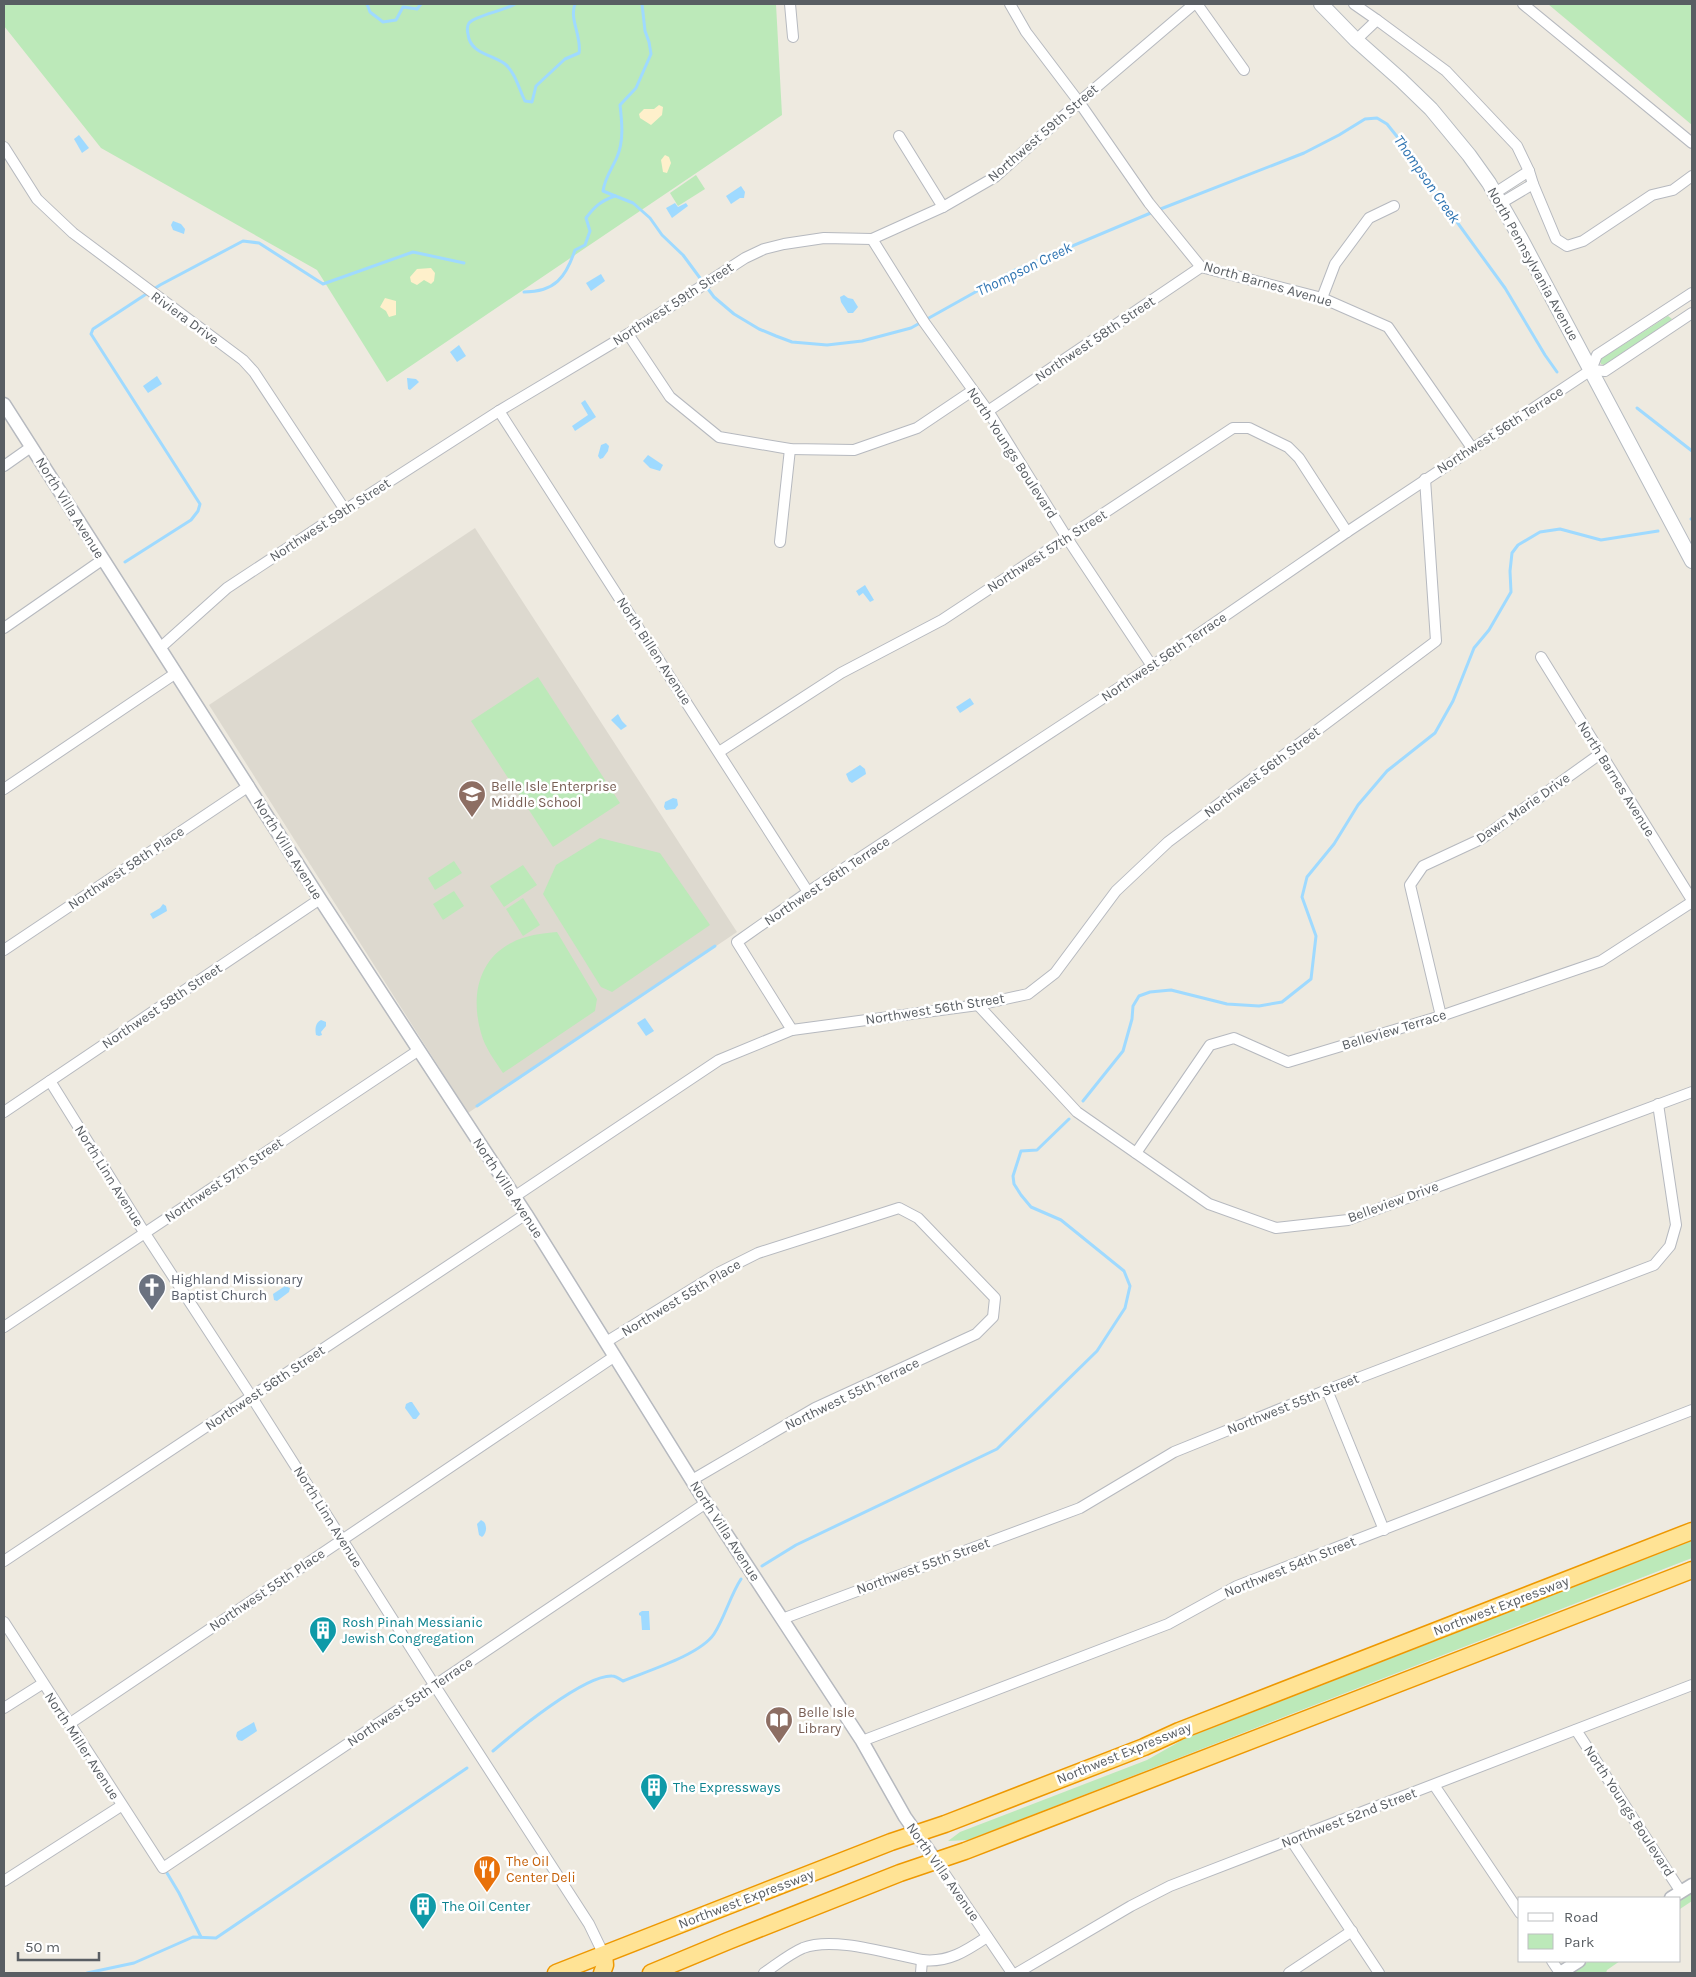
<svg xmlns="http://www.w3.org/2000/svg" width="1696" height="1977" font-family="Karla,sans-serif">
	<rect width="100%" height="100%" fill="#eeeae0"/>
	<!-- education -->
	<path fill="#ddd9cf" d="M475 528 737 932 468 1113 209 705Z"/>
	<!-- green -->
	<g fill="#bce9b9">
		<path d="M4 4H776L782 115 387 382 317 270 101 148 4 26Z"/>
		<path d="M1548 4H1692V125Z"/>
		<path d="M696 175 705 189 678 206 670 193Z"/>
		<path d="M1668 316 1672 319 1670 321 1604 365 1601 364 1600 361 1601 359Z"/>
		<path d="M538 677 620 803 553 847 471 721Z"/>
		<path d="M600 838 660 853 710 925 612 992 601 987 543 894 556 865Z"/>
		<path d="M454 861 462 873 435 890 428 878Z"/>
		<path d="M523 865 537 885 504 907 490 886Z"/>
		<path d="M454 891 464 906 443 920 433 904Z"/>
		<path d="M523 898 540 925 523 936 506 909Z"/>
		<path d="M557 932 597 999 595 1011 503 1073C495 1061 485 1048 481 1033 469 991 481 950 526 937 536 934 547 933 557 932Z"/>
		<path d="M1692 1541V1558L968 1840 948 1841 960 1832 1147 1760 1184 1739Z"/>
		<path d="M1692 1892V1901L1680 1909V1900Z"/>
		<path d="M1589 1961H1620L1607 1970 1606 1973H1571Z"/>
	</g>
	<!-- sand -->
	<g fill="#fef0cb">
		<path d="M659 105 663 107 662 115 651 125 640 118 639 114 644 109H654Z"/>
		<path d="M665 155 669 157 671 163 667 173 663 172 661 160Z"/>
		<path d="M431 268 435 273 434 281 431 284 424 280 417 285 411 282 410 277 417 269Z"/>
		<path d="M385 298 396 301V315L389 317 386 311 380 307Z"/>
	</g>
	<!-- water -->
	<g fill="#9fdaff">
		<path d="M79 135 89 148 82 153 74 139Z"/>
		<path d="M741 186 745 192 744 198H740L731 204 726 196Z"/>
		<path d="M675 203 678 207 686 203 688 206 672 218 666 208Z"/>
		<path d="M173 221 181 224 185 229 184 234 173 230 171 225Z"/>
		<path d="M601 274 605 281 591 291 586 283Z"/>
		<path d="M844 295 848 298 853 299 858 307 853 313H848L841 302 840 297Z"/>
		<path d="M459 345 466 356 457 362 450 352Z"/>
		<path d="M157 376 162 384 148 393 143 386Z"/>
		<path d="M407 378 416 379 419 382 410 390 408 389Z"/>
		<path d="M585 400 596 417 575 431 572 426 588 415 581 403Z"/>
		<path d="M606 443 609 446 608 451 603 458 600 459 598 456 601 445Z"/>
		<path d="M648 455 663 465 660 471 650 468 643 461Z"/>
		<path d="M865 585 874 600 870 602 863 593 859 596 856 591Z"/>
		<path d="M970 698 974 704 960 713 956 707Z"/>
		<path d="M618 714 622 721 627 726 621 730 611 720Z"/>
		<path d="M860 765 865 769 866 774 852 783 849 781 846 774Z"/>
		<path d="M673 798 677 799 678 805 675 809 666 810 664 807 665 802Z"/>
		<path d="M163 904 166 906 167 911 153 919 150 914 160 908Z"/>
		<path d="M645 1018 654 1031 646 1036 637 1023Z"/>
		<path d="M321 1020 326 1022V1026L321 1032 322 1035 319 1036 316 1035C315 1029 315 1023 321 1020Z"/>
		<path d="M285 1286 290 1288 289 1292 277 1301 274 1300 273 1294Z"/>
		<path d="M410 1402H412L420 1414 416 1419H413L405 1408 406 1404Z"/>
		<path d="M481 1520 484 1522C487 1526 487 1533 482 1537L479 1535 477 1524Z"/>
		<path d="M642 1611H649L650 1630H642L641 1616 639 1615V1613Z"/>
		<path d="M254 1722 257 1731 242 1741 238 1740 236 1736 237 1732Z"/>
	</g>
	<g fill="none" stroke-linecap="round" stroke-linejoin="round">
		<!-- stream -->
		<g stroke="#9fdaff" stroke-width="3">
			<path d="M367 4 370 12 383 22 396 20 403 7 417 9 421 4"/>
			<path d="M515 4C504 11 476 15 469 23 467 26 467 30 468 34 470 54 492 54 505 64 515 72 519 89 525 101L532 102 536 86 565 59 579 53C582 37 569 19 575 4"/>
			<path d="M642 4 645 31 649 42 651 54 636 88 620 105C622 122 624 141 617 157 612 169 605 177 603 191L633 203 650 218 662 235 683 255 714 297 734 314 759 329 776 336 792 342 827 345 862 341 911 328 1013 271 1153 212"/>
			<path d="M1158 210 1304 153 1339 135 1365 119 1377 118 1387 124 1419 164 1438 196 1505 288 1545 355 1557 372"/>
			<path d="M524 292C555 292 566 277 575 250L585 245 590 231 586 218C595 206 601 201 615 196"/>
			<path d="M1637 408 1692 451"/>
			<path d="M1691 519 1692 518"/>
			<path d="M125 562 191 520 198 511 200 504 91 334 93 329 160 285 243 241 259 243 323 284 413 252 464 263"/>
			<path d="M1083 1101 1123 1051 1132 1019 1133 1006 1139 996 1150 992 1171 990 1227 1004 1259 1006 1282 1002 1311 979 1316 936 1302 897 1307 877 1334 844 1358 805 1387 771 1435 733 1453 701 1474 648 1489 630 1511 592 1510 571 1512 553 1518 545 1540 532 1560 529 1601 540 1658 531"/>
			<path d="M477 1106 715 946"/>
			<path d="M762 1566 796 1545 997 1449 1097 1351 1125 1308 1130 1286 1124 1271 1061 1220 1031 1207 1021 1195 1014 1184 1013 1176 1021 1151 1037 1150 1069 1119"/>
			<path d="M493 1751C515 1732 584 1675 612 1676 615 1676 620 1679 623 1681 647 1671 700 1655 714 1634 725 1617 730 1596 741 1579"/>
			<path d="M167 1873 179 1893 201 1937"/>
			<path d="M87 1973 134 1963 193 1937 216 1938 467 1768"/>
		</g>
		<!-- minor casing -->
		<g stroke="#b6b9bf" stroke-width="12">
			<g id="minor">
				<path d="M790 4 793 37"/>
				<path d="M1010 4 1026 32 1079 102 1149 203 1201 267 1322 298 1388 327 1472 448"/>
				<path d="M1197 4 1244 70"/>
				<path d="M1354 4 1377 20 1356 40"/>
				<path d="M1523 4 1692 143"/>
				<path d="M1377 20 1446 71 1517 146 1529 171 1533 184 1556 239 1567 246 1583 241 1652 195 1673 190 1692 176"/>
				<path d="M899 136 943 207"/>
				<path d="M4 147 37 199 73 233 243 360 254 372 345 510"/>
				<path d="M1495 193 1529 171"/>
				<path d="M1501 203 1533 184"/>
				<path d="M872 239 924 322 988 411 1067 538 1152 666"/>
				<path d="M1322 298 1335 264 1369 218 1394 206"/>
				<path d="M628 334 670 397 719 437 790 449 854 450 917 428 972 391"/>
				<path d="M1591 370 1605 371 1692 313"/>
				<path d="M499 411 808 892"/>
				<path d="M988 411 1201 267"/>
				<path d="M4 466 31 447"/>
				<path d="M780 542 790 449"/>
				<path d="M4 628 102 560"/>
				<path d="M160 648 227 588 345 510 499 411 628 334 745 258 764 249 784 244 824 238 872 239 943 207 995 177 1079 102 1194 4"/>
				<path d="M1541 657 1692 900"/>
				<path d="M719 752 841 673 942 620 1233 428H1249L1288 447 1299 458 1347 532"/>
				<path d="M4 789 176 673"/>
				<path d="M4 950 249 786"/>
				<path d="M978 1005 1077 1112 1209 1204 1276 1228 1348 1220 1692 1092"/>
				<path d="M1441 1016 1410 885 1423 866 1481 839 1600 754"/>
				<path d="M792 1030 737 942 808 892 1152 666 1347 532 1591 370 1597 355 1692 293"/>
				<path d="M50 1081 144 1232 251 1396 435 1686 589 1924 604 1955"/>
				<path d="M4 1112 320 899"/>
				<path d="M1136 1153 1210 1045 1234 1038 1288 1062 1441 1016 1601 961 1692 902"/>
				<path d="M514 1197 719 1060 792 1030 978 1005 1028 994 1055 973 1116 891 1168 842 1436 641 1425 479"/>
				<path d="M4 1327 419 1050"/>
				<path d="M606 1342 720 1272 758 1253 899 1208 918 1218 995 1298 993 1317 976 1334 815 1408 692 1480"/>
				<path d="M1327 1390 1384 1530"/>
				<path d="M4 1561 526 1214"/>
				<path d="M782 1619 1080 1508 1174 1452 1327 1390 1654 1265 1670 1246 1676 1225 1658 1104"/>
				<path d="M4 1622 163 1868 706 1503"/>
				<path d="M4 1708 42 1684"/>
				<path d="M69 1724 615 1356"/>
				<path d="M1576 1730 1681 1892"/>
				<path d="M862 1741 1168 1624 1237 1586 1692 1410"/>
				<path d="M1434 1785 1520 1913"/>
				<path d="M1291 1840 1379 1973"/>
				<path d="M936 1861 1012 1973"/>
				<path d="M4 1881 121 1806"/>
				<path d="M1552 1961 1560 1973"/>
				<path d="M764 1973C776 1965 789 1954 803 1948 834 1936 889 1954 922 1960"/>
				<path d="M921 1973 922 1960C948 1963 966 1951 987 1937"/>
				<path d="M1017 1973 1131 1906 1170 1886 1692 1685"/>
				<path d="M1289 1973 1352 1931"/>
			</g>
		</g>
		<!-- tertiary casing -->
		<g stroke="#b6b9bf" stroke-width="15">
			<g id="tertiary">
				<path d="M4 404 320 899 526 1214 706 1503 862 1741 905 1817 936 1861"/>
				<path d="M1671 1898 1692 1885"/>
				<path d="M1560 1973 1579 1961"/>
			</g>
		</g>
		<!-- secondary casing -->
		<g stroke="#b6bbc1" stroke-width="16">
			<path id="secondary" d="M1321 4 1356 40 1401 80 1431 109 1469 155 1489 183 1521 239 1692 561"/>
		</g>
		<!-- trunk casing -->
		<g stroke="#ee9800" stroke-width="19">
			<g id="trunk">
				<path d="M556 1973 891 1842 945 1824 1144 1747 1179 1731 1692 1531"/>
				<path d="M602 1973 605 1965 604 1955"/>
				<path d="M651 1973 728 1941 900 1873 965 1851 1692 1570"/>
			</g>
		</g>
		<!-- minor -->
		<use href="#minor" stroke="#fff" stroke-width="10"/>
		<!-- tertiary -->
		<use href="#tertiary" stroke="#fff" stroke-width="12"/>
		<!-- secondary -->
		<use href="#secondary" stroke="#fff" stroke-width="14"/>
		<!-- trunk -->
		<use href="#trunk" stroke="#ffe395" stroke-width="16"/>
	</g>
	<!-- icons -->
	<defs>
		<g id="school-pin" transform="scale(1.4375)"><path d="M0 17L-7.5 6A9.5 9.5 0 1 1 7.5 6Z" fill="#8d6e63" stroke="#fff"/><path d="M0-5L7-2L0 1L-7-2ZM-4 1L0 2.5L4 1V4Q0 6-4 4Z" fill="#fff"/></g>
		<g id="church-pin" transform="scale(1.4375)"><path d="M0 17L-7.5 6A9.5 9.5 0 1 1 7.5 6Z" fill="#6b7280" stroke="#fff"/><path d="M-1.2-6h2.4v3.5h3.3v2.4h-3.3V6h-2.4V-.1h-3.3v-2.4h3.3Z" fill="#fff"/></g>
		<g id="building-pin" transform="scale(1.4375)"><path d="M0 17L-7.5 6A9.5 9.5 0 1 1 7.5 6Z" fill="#0f9aa8" stroke="#fff"/><path d="M-4-6H4V6H1V3H-1V6H-4ZM-2.5-4.3h1.7v1.8h-1.7ZM.8-4.3h1.7v1.8H.8ZM-2.5-1h1.7V.8h-1.7ZM.8-1h1.7V.8H.8Z" fill="#fff"/></g>
		<g id="library-pin" transform="scale(1.4375)"><path d="M0 17L-7.5 6A9.5 9.5 0 1 1 7.5 6Z" fill="#8d6e63" stroke="#fff"/><path d="M-6-4Q-3-5.5-.7-3.5V5Q-3 3-6 4ZM6-4Q3-5.5 .7-3.5V5Q3 3 6 4Z" fill="#fff"/></g>
		<g id="restaurant-pin" transform="scale(1.4375)"><path d="M0 17L-7.5 6A9.5 9.5 0 1 1 7.5 6Z" fill="#e8710a" stroke="#fff"/><path d="M-5-6h1v4h1v-4h1v4h1v-4h1v5L-1.5 .5V6h-2V.5L-5-1ZM5-6V6H3V1.5H1.5Q1.5-4 5-6Z" fill="#fff"/></g>
	</defs>
	<g fill-rule="evenodd">
		<use href="#school-pin" x="472" y="794"/>
		<use href="#church-pin" x="152" y="1287"/>
		<use href="#building-pin" x="323" y="1630"/>
		<use href="#library-pin" x="779" y="1720"/>
		<use href="#building-pin" x="654" y="1787"/>
		<use href="#restaurant-pin" x="487" y="1869"/>
		<use href="#building-pin" x="423" y="1906"/>
	</g>
	<g text-anchor="middle" dominant-baseline="central" stroke-width="5" stroke-linejoin="round" paint-order="stroke">
		<!-- street labels -->
		<g font-size="14" fill="#595e63" stroke="#fff">
			<text transform="translate(1043 133) rotate(-41)">Northwest 59th Street</text>
			<text transform="translate(1533 264) rotate(61)">North Pennsylvania Avenue</text>
			<text transform="translate(1268 284) rotate(16)">North Barnes Avenue</text>
			<text transform="translate(673 304) rotate(-33)">Northwest 59th Street</text>
			<text transform="translate(185 318) rotate(36)">Riviera Drive</text>
			<text transform="translate(1095 339) rotate(-34)">Northwest 58th Street</text>
			<text transform="translate(1500 430) rotate(-33)">Northwest 56th Terrace</text>
			<text transform="translate(1012 453) rotate(57)">North Youngs Boulevard</text>
			<text transform="translate(70 508) rotate(58)">North Villa Avenue</text>
			<text transform="translate(330 520) rotate(-33)">Northwest 59th Street</text>
			<text transform="translate(1047 551) rotate(-33)">Northwest 57th Street</text>
			<text transform="translate(654 651) rotate(57)">North Billen Avenue</text>
			<text transform="translate(1164 657) rotate(-34)">Northwest 56th Terrace</text>
			<text transform="translate(1262 772) rotate(-37)">Northwest 56th Street</text>
			<text transform="translate(1616 779) rotate(58)">North Barnes Avenue</text>
			<text transform="translate(1523 808) rotate(-35)">Dawn Marie Drive</text>
			<text transform="translate(288 849) rotate(58)">North Villa Avenue</text>
			<text transform="translate(126 868) rotate(-34)">Northwest 58th Place</text>
			<text transform="translate(827 881) rotate(-34)">Northwest 56th Terrace</text>
			<text transform="translate(162 1006) rotate(-34)">Northwest 58th Street</text>
			<text transform="translate(935 1009) rotate(-9)">Northwest 56th Street</text>
			<text transform="translate(1394 1030) rotate(-17)">Belleview Terrace</text>
			<text transform="translate(109 1176) rotate(58)">North Linn Avenue</text>
			<text transform="translate(224 1180) rotate(-34)">Northwest 57th Street</text>
			<text transform="translate(508 1188) rotate(57)">North Villa Avenue</text>
			<text transform="translate(1393 1202) rotate(-20)">Belleview Drive</text>
			<text transform="translate(681 1298) rotate(-31)">Northwest 55th Place</text>
			<text transform="translate(265 1388) rotate(-34)">Northwest 56th Street</text>
			<text transform="translate(852 1394) rotate(-26)">Northwest 55th Terrace</text>
			<text transform="translate(1293 1404) rotate(-22)">Northwest 55th Street</text>
			<text transform="translate(328 1517) rotate(58)">North Linn Avenue</text>
			<text transform="translate(725 1531) rotate(57)">North Villa Avenue</text>
			<text transform="translate(923 1566) rotate(-20)">Northwest 55th Street</text>
			<text transform="translate(1290 1567) rotate(-22)">Northwest 54th Street</text>
			<text transform="translate(267 1590) rotate(-34)">Northwest 55th Place</text>
			<text transform="translate(1501 1606) rotate(-21)">Northwest Expressway</text>
			<text transform="translate(410 1702) rotate(-34)">Northwest 55th Terrace</text>
			<text transform="translate(82 1746) rotate(57)">North Miller Avenue</text>
			<text transform="translate(1124 1753) rotate(-22)">Northwest Expressway</text>
			<text transform="translate(1629 1811) rotate(57)">North Youngs Boulevard</text>
			<text transform="translate(1349 1818) rotate(-21)">Northwest 52nd Street</text>
			<text transform="translate(943 1872) rotate(55)">North Villa Avenue</text>
			<text transform="translate(746 1899) rotate(-21)">Northwest Expressway</text>
		</g>
		<!-- education labels -->
		<g font-size="14" fill="#785e54" stroke="#fff" text-anchor="start">
			<text x="491" y="786">Belle Isle Enterprise<tspan x="491" dy="16">Middle School</tspan></text>
			<text x="798" y="1712">Belle Isle<tspan x="798" dy="16">Library</tspan></text>
		</g>
		<!-- worship labels -->
		<g font-size="14" fill="#5b616d" stroke="#fff" text-anchor="start">
			<text x="171" y="1279">Highland Missionary<tspan x="171" dy="16">Baptist Church</tspan></text>
		</g>
		<!-- culture labels -->
		<g font-size="14" fill="#0d838f" stroke="#fff" text-anchor="start">
			<text x="342" y="1622">Rosh Pinah Messianic<tspan x="342" dy="16">Jewish Congregation</tspan></text>
			<text x="673" y="1787">The Expressways</text>
			<text x="442" y="1906">The Oil Center</text>
		</g>
		<!-- food labels -->
		<g font-size="14" fill="#c56008" stroke="#fff" text-anchor="start">
			<text x="506" y="1861">The Oil<tspan x="506" dy="16">Center Deli</tspan></text>
		</g>
		<!-- water labels -->
		<g font-size="15" font-style="italic" fill="#3075b2" stroke="#fff">
			<text transform="translate(1427 179) rotate(55)">Thompson Creek</text>
			<text transform="translate(1024 269) rotate(-26)">Thompson Creek</text>
		</g>
	</g>
	<!-- border -->
	<rect width="1696" height="1977" fill="none" stroke="#595e63" stroke-width="10"/>
	<!-- legend -->
	<rect x="1518" y="1897" width="162" height="65" fill="#ffffff" stroke="#bdbfc1"/>
	<rect x="1528" y="1913" width="25" height="8" fill="#ffffff" stroke="#bdbfc1"/>
	<text x="1564" y="1922" font-size="15" fill="#595e63">Road</text>
	<rect x="1528" y="1934" width="25" height="15" fill="#bce9b9" stroke="#bdbfc1"/>
	<text x="1564" y="1947" font-size="15" fill="#595e63">Park</text>
	<!-- scale -->
	<path d="M18 1952v8h81v-8" fill="none" stroke="#595e63" stroke-width="2.5"/>
	<text x="25" y="1952" font-size="15" fill="#595e63" stroke="#ffffff" stroke-width="4" paint-order="stroke">50 m</text>
</svg>
